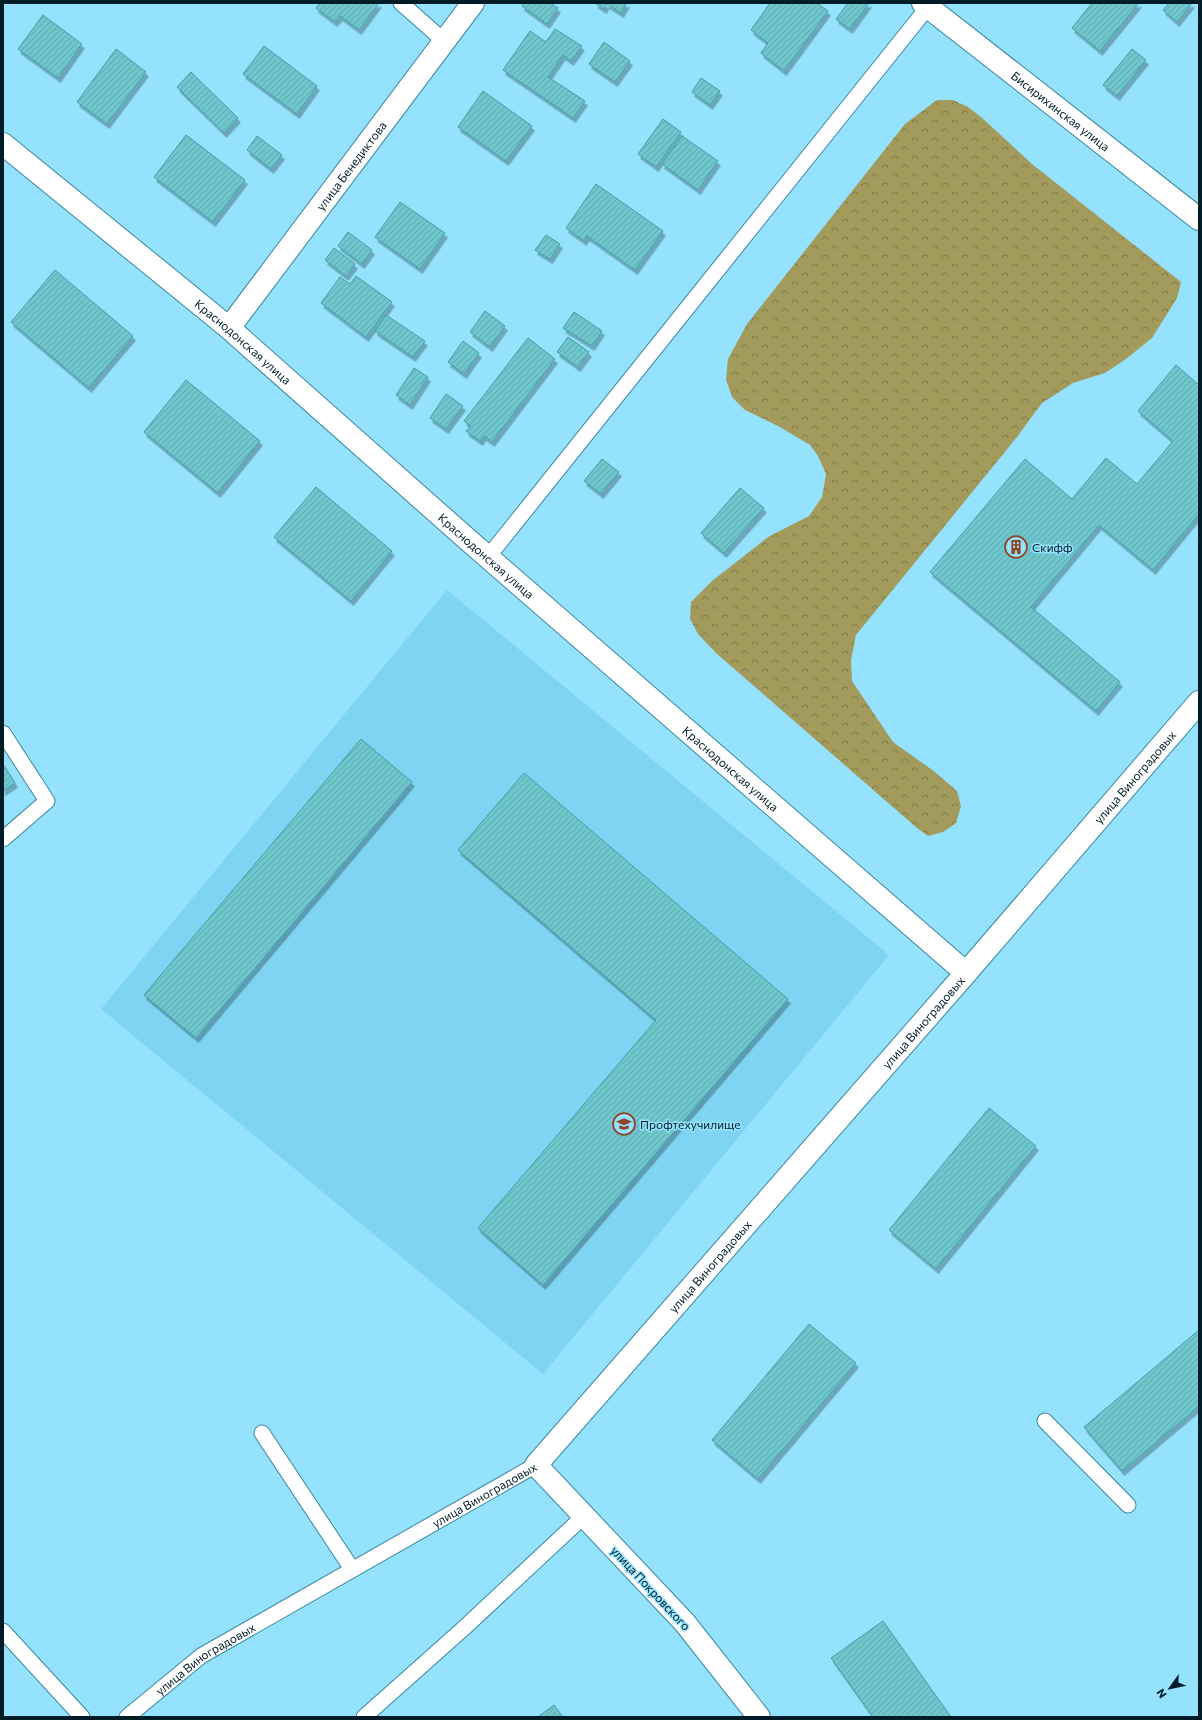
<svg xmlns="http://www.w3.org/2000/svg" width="1202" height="1720" font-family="Commissioner,sans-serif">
	<defs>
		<pattern id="forest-crowns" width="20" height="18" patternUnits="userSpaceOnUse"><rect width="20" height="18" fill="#a29b5b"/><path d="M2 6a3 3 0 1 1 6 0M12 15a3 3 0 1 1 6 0" fill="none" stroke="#827e4b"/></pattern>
		<pattern id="building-hatch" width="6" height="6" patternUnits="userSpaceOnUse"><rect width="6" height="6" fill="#6fc6cd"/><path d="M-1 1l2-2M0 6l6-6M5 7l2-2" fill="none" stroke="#5eaab0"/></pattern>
		<filter id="shadow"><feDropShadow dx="2.5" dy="4.5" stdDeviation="0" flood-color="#0004"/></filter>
	</defs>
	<rect width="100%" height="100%" fill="#94e2fe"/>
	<!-- built -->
	<path fill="#7ed4f2" d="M447 590 889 955 543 1374 101 1009Z"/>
	<!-- forest -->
	<path fill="url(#forest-crowns)" d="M937 100H953L968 107 981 117 1032 164 1181 282 1177 298 1152 338 1126 359 1105 373 1073 383 1042 403 1017 437 856 635 851 660 852 681 893 742 935 772 957 791 961 806 956 823 943 832 928 836 917 828 716 653 698 634 690 619 691 602 712 581 768 537 809 516 822 497 826 474 818 456 810 445 780 427 745 410 732 397 726 379 728 359 747 324 905 124Z"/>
	<!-- building -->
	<g fill="url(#building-hatch)" stroke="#449ea5" filter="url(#shadow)">
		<path d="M320 3H379L359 30 340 16 335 22 316 8Z"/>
		<path d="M524 3H550L558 8 547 24 522 6Z"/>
		<path d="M595 3H627L621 13 607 4 604 9Z"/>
		<path d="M770 3H817L828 11 784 71 761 53 768 43 751 30Z"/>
		<path d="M848 3H869L850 29 836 19Z"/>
		<path d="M1092 3H1139L1100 51 1072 28Z"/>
		<path d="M1169 3H1192L1177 22 1163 10Z"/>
		<path d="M43 15 82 44 58 78 18 49Z"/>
		<path d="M555 29 582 46 571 61 563 55 548 77 585 101 573 118 503 70 530 31 546 42Z"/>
		<path d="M604 42 630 61 615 82 589 64Z"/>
		<path d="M264 46 317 86 297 114 243 74Z"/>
		<path d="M116 49 146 72 107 124 77 102Z"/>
		<path d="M1132 49 1146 60 1117 96 1103 85Z"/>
		<path d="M191 72 238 118 224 133 177 87Z"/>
		<path d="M701 78 720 91 710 105 692 92Z"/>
		<path d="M483 91 532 126 506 161 458 127Z"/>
		<path d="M663 119 681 132 656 167 638 154Z"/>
		<path d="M186 135 245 180 213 222 154 177Z"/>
		<path d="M257 136 282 155 271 169 247 150Z"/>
		<path d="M682 136 718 161 698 190 662 164Z"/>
		<path d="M596 184 663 231 635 270 587 236 584 241 566 228Z"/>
		<path d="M400 202 445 233 420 269 375 237Z"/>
		<path d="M348 232 372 250 362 264 338 246Z"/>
		<path d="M546 235 560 244 550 259 535 250Z"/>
		<path d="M334 248 355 264 346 276 325 260Z"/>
		<path d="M55 270 133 336 89 388 11 322Z"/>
		<path d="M356 276 392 302 366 337 321 303 340 277 350 284Z"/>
		<path d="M485 311 505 326 490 347 470 332Z"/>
		<path d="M574 312 602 331 592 346 563 328Z"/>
		<path d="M386 315 425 341 413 357 375 331Z"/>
		<path d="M568 337 589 352 578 367 557 352Z"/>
		<path d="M528 338 555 359 492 442 484 436 480 441 466 431 471 426 464 421Z"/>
		<path d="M463 341 479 353 464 374 448 362Z"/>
		<path d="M1176 365 1199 385V514L1153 570 1099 525 1031 607 1120 682 1096 711 930 572 1025 459 1072 499 1106 458 1137 484 1173 441 1138 411Z"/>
		<path d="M414 368 428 377 410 405 396 395Z"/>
		<path d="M186 380 260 441 218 493 144 432Z"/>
		<path d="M446 394 463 406 446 429 430 418Z"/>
		<path d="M602 459 619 472 601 494 584 481Z"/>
		<path d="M316 487 392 551 351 601 274 537Z"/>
		<path d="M740 488 764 508 724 553 701 533Z"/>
		<path d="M361 739 412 782 196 1038 144 995Z"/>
		<path d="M3 764 15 783 3 791Z"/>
		<path d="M524 773 788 999 543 1285 478 1228 656 1020 458 850Z"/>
		<path d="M989 1108 1036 1146 936 1269 889 1230Z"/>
		<path d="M809 1324 856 1363 758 1479 712 1440Z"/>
		<path d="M1199 1330V1406L1122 1471 1084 1427Z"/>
		<path d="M883 1621 951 1717H873L831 1658Z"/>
		<path d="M554 1705 563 1717H538Z"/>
	</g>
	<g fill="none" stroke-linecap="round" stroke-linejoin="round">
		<!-- lane casing -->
		<g stroke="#3887a0" stroke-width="17">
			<g id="lane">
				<path d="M401 3 444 41"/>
				<path d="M488 557 928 7"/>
				<path d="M3 733 47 801 3 839"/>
				<path d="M1045 1421 1128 1505"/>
				<path d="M262 1433 352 1569"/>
				<path d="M3 1631 82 1717"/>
				<path id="s1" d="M127 1717 201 1656 536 1465"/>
				<path d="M364 1717 464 1628 584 1516"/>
			</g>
		</g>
		<!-- street casing -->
		<g stroke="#3887a0" stroke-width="24">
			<g id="street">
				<path id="s2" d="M923 3 1199 219"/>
				<path id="s3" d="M3 144 229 328 467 539 966 973"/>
				<path id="s4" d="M229 328 473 3"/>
				<path id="s5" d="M759 1717 685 1623 536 1465 966 973 1199 702"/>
			</g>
		</g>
		<!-- lane -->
		<use href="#lane" stroke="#fff" stroke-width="15"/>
		<!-- street -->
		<use href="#street" stroke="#fff" stroke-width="22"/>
	</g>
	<!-- icons -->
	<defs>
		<g id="building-ring" transform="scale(1.15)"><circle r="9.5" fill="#94e2fe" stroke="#8d4526" stroke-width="1.5"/><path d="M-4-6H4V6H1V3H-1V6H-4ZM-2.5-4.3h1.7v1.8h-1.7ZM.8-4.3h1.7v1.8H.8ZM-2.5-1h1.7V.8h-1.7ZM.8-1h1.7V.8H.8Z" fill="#8d4526"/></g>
		<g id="university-ring" transform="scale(1.15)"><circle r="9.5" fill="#94e2fe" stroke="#8d4526" stroke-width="1.5"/><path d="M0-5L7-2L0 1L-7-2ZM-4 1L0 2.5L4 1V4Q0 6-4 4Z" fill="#8d4526"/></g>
	</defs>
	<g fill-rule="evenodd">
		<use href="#building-ring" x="1016" y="547"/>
		<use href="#university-ring" x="624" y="1124"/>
	</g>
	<g text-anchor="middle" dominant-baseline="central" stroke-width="3" stroke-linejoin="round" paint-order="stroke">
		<!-- street labels -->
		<g font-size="12" fill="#001c26" stroke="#94e2fe">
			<text stroke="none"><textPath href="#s2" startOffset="175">Бисирихинская улица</textPath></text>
			<text stroke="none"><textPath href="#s4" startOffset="203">улица Бенедиктова</textPath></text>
			<text stroke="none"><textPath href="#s3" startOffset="311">Краснодонская улица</textPath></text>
			<text stroke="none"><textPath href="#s3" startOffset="635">Краснодонская улица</textPath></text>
			<text stroke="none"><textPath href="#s3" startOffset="959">Краснодонская улица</textPath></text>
			<text stroke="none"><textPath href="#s5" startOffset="1249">улица Виноградовых</textPath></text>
			<text stroke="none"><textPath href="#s5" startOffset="925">улица Виноградовых</textPath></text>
			<text stroke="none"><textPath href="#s5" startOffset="601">улица Виноградовых</textPath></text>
			<text stroke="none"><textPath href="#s1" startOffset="422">улица Виноградовых</textPath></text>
			<text transform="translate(651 1588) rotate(47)">улица Покровского</text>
			<text stroke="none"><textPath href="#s1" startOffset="98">улица Виноградовых</textPath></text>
		</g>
		<!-- poi labels -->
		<g font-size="12" fill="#001c26" stroke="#94e2fe" text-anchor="start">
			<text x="1032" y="547">Скифф</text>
			<text x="640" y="1124">Профтехучилище</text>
		</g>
	</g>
	<!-- border -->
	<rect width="1202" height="1720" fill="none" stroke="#001c26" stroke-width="8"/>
	<!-- north arrow -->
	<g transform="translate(1170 1688) rotate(237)" stroke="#94e2fe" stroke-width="3" paint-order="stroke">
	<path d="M0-3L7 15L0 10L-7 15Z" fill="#001c26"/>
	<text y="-6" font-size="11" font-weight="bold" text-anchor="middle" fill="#001c26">N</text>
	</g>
</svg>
